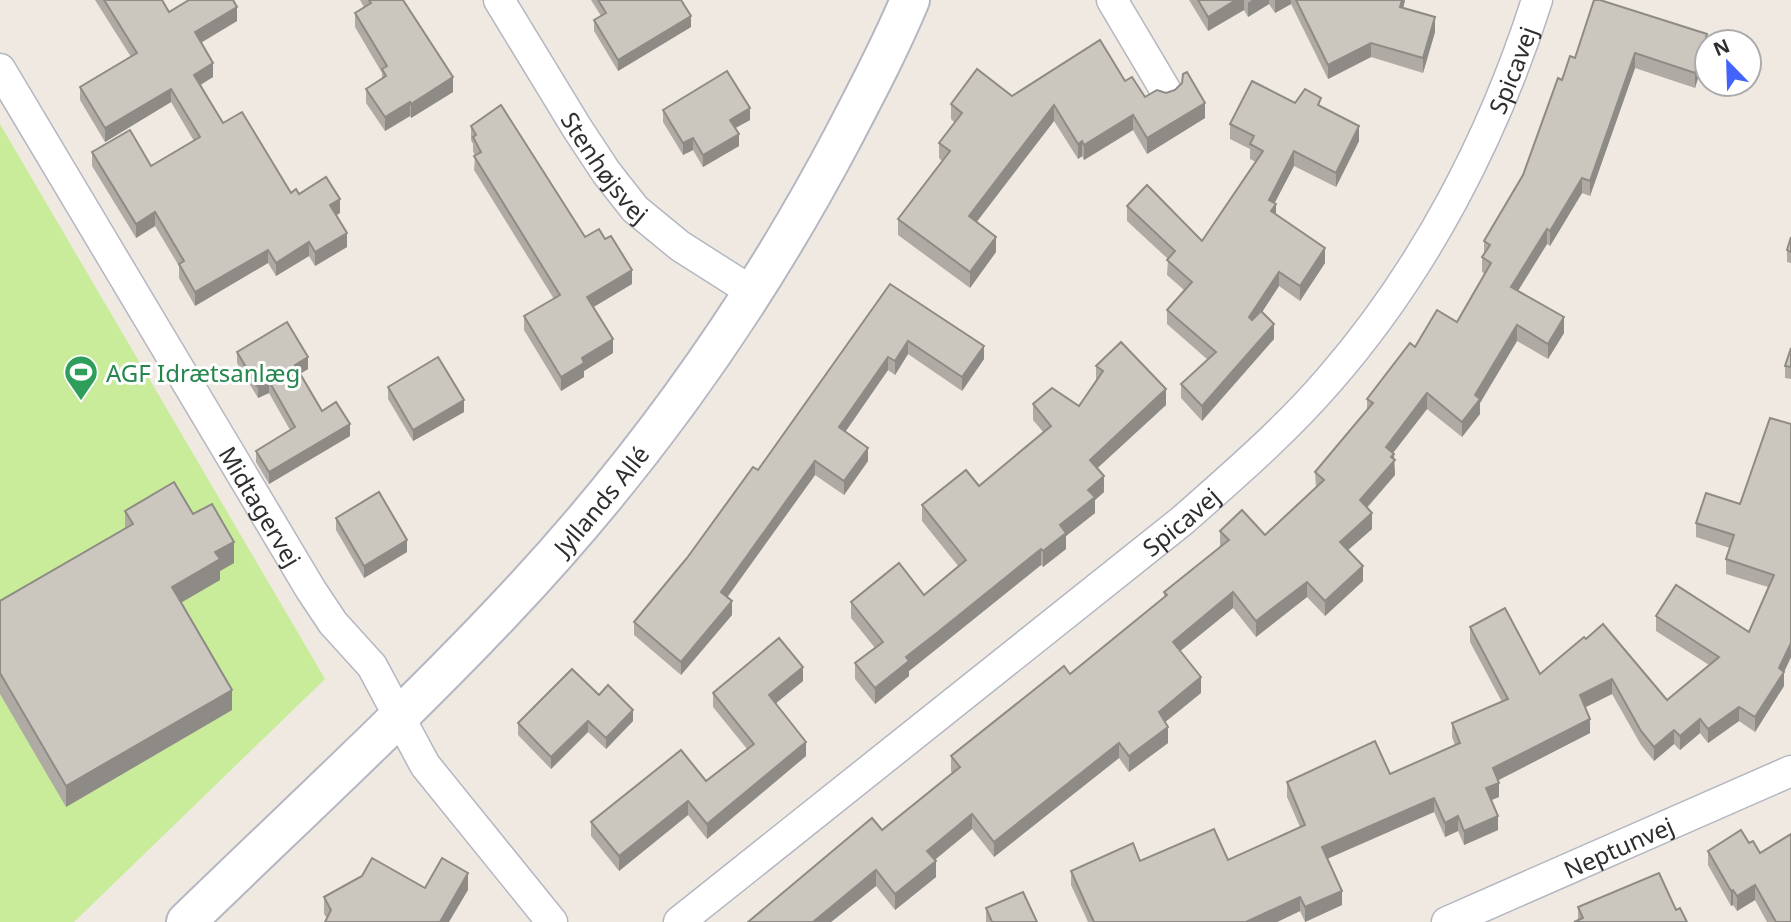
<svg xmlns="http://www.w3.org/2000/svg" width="1791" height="922" font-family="'Noto Sans',sans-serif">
	<rect width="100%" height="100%" fill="#efe9e1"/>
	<!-- pitch -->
	<path fill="#c9ec9a" d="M0 124 325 679 74 922H0Z"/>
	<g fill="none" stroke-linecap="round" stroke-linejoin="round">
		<!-- street casing -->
		<g stroke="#b4b7c1" stroke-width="33">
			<g id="street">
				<path id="s1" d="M499 0 577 128 606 172 635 209 680 246 754 293"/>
				<path d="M1112 0 1166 91"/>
				<path id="s2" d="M0 69 311 590 333 623 372 666 425 765 552 922"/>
				<path id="s3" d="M679 922 1183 520C1234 475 1285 431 1329 380 1424 271 1493 138 1537 0"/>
				<path id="s4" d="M1447 922 1791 771"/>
			</g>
		</g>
		<!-- secondary casing -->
		<g stroke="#b4b7c1" stroke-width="42">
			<g id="secondary">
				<path id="s5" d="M186 922C292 819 402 718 504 610 638 469 751 311 842 139 866 93 890 48 910 0"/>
			</g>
		</g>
		<!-- street -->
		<use href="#street" stroke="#fff" stroke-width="30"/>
		<!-- secondary -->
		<use href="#secondary" stroke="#fff" stroke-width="38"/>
	</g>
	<!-- wall -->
	<g fill="#afaba4">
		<path d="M95 0H162L169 12 237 21 201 43 213 77 201 85 223 123 291 193 299 194 340 213 336 215 347 247 315 266 309 256 276 276 268 263 195 306 179 278V266L155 226 136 238 92 166V152L151 166 194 141 171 102 105 142 80 100V87L131 57Z"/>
		<path d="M360 0H403L453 92 411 118 410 116 385 131 366 103V89L382 79V73L355 27V13L364 7Z"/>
		<path d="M591 0H681L691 27 618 71 594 31V20L601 16Z"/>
		<path d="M1189 0H1405L1403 8 1435 32 1423 73 1371 57 1328 79 1291 4 1275 13 1269 4 1248 17 1244 10 1208 31Z"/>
		<path d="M1594 0 1707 49 1695 88 1635 68 1590 196 1582 193 1550 246 1547 244 1518 291 1564 333 1548 359 1517 341 1480 403V414L1462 437 1427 409 1393 453 1395 475 1367 508 1372 529 1348 550 1363 581 1325 616 1307 597 1256 637 1233 608 1180 651 1201 693 1165 722 1168 743 1129 772 1119 758 994 857 972 829 935 860 936 877 895 910 876 886 831 922H748L882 830 953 773 951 772V756L1070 674 1164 598V592L1220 547V531L1265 535 1316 488 1315 472 1367 411V399L1415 347 1457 322 1485 274 1482 272V257L1484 254V241L1523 175 1562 80 1575 58Z"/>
		<path d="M1125 81 1145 97 1205 118 1147 154 1133 130 1084 160 1082 156 1078 159 1054 121 976 222 996 252 970 288 898 235V219L942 161 939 158V143L955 123 951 119V104Z"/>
		<path d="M1295 103 1321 106 1359 141 1336 187 1294 166 1274 203 1276 215 1325 263 1300 301 1279 286 1262 312 1274 339 1202 421 1181 398V384L1208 360 1167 324V310L1184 290 1167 275 1168 259 1127 221V206L1202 241 1256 162 1250 159V149L1230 139V124Z"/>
		<path d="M663 110 750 120 735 128 739 146 703 167 693 150 683 155 663 122Z"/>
		<path d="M471 126 585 237 632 284 593 307 613 353 584 371V377L561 391 524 330V316L554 299 474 170 475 156 473 151V144L471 140Z"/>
		<path d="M1791 237V263L1787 262V250Z"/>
		<path d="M890 284 984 359 962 391 908 354 895 375 888 370 845 432 868 461 844 495 815 475 727 597 732 615 681 675 634 635V622L687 558 758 470Z"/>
		<path d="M1791 348V379L1785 378V366Z"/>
		<path d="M237 352 308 369 300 374 322 411 350 436 269 484 256 462V451L290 430 269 393 258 398 237 363Z"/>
		<path d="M1096 366 1166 405 1097 468 1104 492 1095 500V513L1066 536V549L1043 567 1041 565 938 648 909 671V676L875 704 855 679V663L875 648 851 618V602L924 595 959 567 922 521V505L979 486 1044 433 1033 420V404L1079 406 1096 382Z"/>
		<path d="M388 387 464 412 413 441 388 399Z"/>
		<path d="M1791 424V657L1784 672V686L1755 732 1739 721 1708 743 1700 733 1680 750 1674 744 1654 761 1641 745 1612 694 1585 707 1590 733 1498 780 1499 797 1492 800 1498 830 1464 845 1458 831 1445 837 1434 812 1327 859 1342 905 1305 922 1300 911 1277 922H1088L1071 885V871L1140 861 1228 860 1300 827 1287 797V782L1390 774 1455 745 1452 737V723L1502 702 1470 642V627L1540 674 1586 639 1667 700 1709 665 1656 631V616L1749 632 1768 587 1726 574V559L1730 548 1696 537V523L1740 504Z"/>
		<path d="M125 511 193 514 234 563 220 571V580L181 602 232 710 66 807 0 694V601L125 528Z"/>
		<path d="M336 518 407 552 364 578 336 530Z"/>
		<path d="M803 681 776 703 806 756 707 839 688 815 619 871 591 836V822L706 781 747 749 713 707V693Z"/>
		<path d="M599 695 633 721 606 749 588 732 551 769 518 735V723Z"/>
		<path d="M1749 843 1760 853 1791 922H1767L1755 900 1737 911 1733 905 1731 906 1708 865V851Z"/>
		<path d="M425 888 468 890 327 918 324 914V897Z"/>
		<path d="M1578 907 1676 910 1578 920Z"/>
		<path d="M986 908 1037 922H986Z"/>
	</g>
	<!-- shaded-wall -->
	<g fill="#8e8b86">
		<path d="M1236 0H1244V10L1208 31V17Z"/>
		<path d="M1252 0H1269V4L1248 17V3Z"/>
		<path d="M1275 0H1291V4L1275 13Z"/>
		<path d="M1402 0H1405L1400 22V7Z"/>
		<path d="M237 7V21L195 46V32Z"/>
		<path d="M691 16V27L618 71V60Z"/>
		<path d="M1435 17V32L1423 73V58Z"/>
		<path d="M1707 34V49L1695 88V73Z"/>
		<path d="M1371 43V57L1328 79V65Z"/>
		<path d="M1635 53V68L1590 196V181Z"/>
		<path d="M213 63V77L194 88V75Z"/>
		<path d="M453 77V92L411 118V104Z"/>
		<path d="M171 89V102L105 142V128Z"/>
		<path d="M410 102V116L385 131V117Z"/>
		<path d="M1205 103V118L1147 154V138Z"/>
		<path d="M1054 105V121L969 232V216Z"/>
		<path d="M750 108V120L730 131V120Z"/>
		<path d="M1133 115V130L1084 160V145Z"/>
		<path d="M1359 126V141L1336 187V173Z"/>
		<path d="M739 134V146L703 167V155Z"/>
		<path d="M693 138V150L683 155V143Z"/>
		<path d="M1082 141V156L1078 159V144Z"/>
		<path d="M1294 151V166L1269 214V200Z"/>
		<path d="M1582 178V193L1550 246V231Z"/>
		<path d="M340 199V213L330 219V205Z"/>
		<path d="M1276 204V219L1271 211Z"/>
		<path d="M155 212V226L136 238V224Z"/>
		<path d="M1547 229V244L1511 302V287Z"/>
		<path d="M347 233V247L315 266V252Z"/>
		<path d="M996 237V252L970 288V272Z"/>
		<path d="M309 242V256L276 276V263Z"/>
		<path d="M1325 248V263L1300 301V286Z"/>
		<path d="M268 250V263L195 306V292Z"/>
		<path d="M632 270V284L587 311V297Z"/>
		<path d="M1279 272V286L1249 332V317Z"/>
		<path d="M1564 317V333L1548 359V344Z"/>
		<path d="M1274 324V339L1202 421V406Z"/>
		<path d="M1517 325V341L1480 403V414L1462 437V422L1475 395Z"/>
		<path d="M613 339V353L584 371V377L561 391V377L582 358Z"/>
		<path d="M908 341V354L895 375V361Z"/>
		<path d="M984 346V359L962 391V377Z"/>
		<path d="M308 357V369L295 377V365Z"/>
		<path d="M888 357V370L839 441V427Z"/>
		<path d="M269 381V393L258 398V387Z"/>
		<path d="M1166 389V405L1090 475V460Z"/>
		<path d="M1427 393V409L1386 462V447Z"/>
		<path d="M464 400V412L413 441V430Z"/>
		<path d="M350 424V436L269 484V472Z"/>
		<path d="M868 448V461L844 495V481Z"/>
		<path d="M1394 454 1395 475 1360 515V500Z"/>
		<path d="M815 461V475L721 606V592Z"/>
		<path d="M1104 476V492L1095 500V513L1066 536V549L1043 567V551L1060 525 1088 490Z"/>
		<path d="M1372 513V529L1340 557V542Z"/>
		<path d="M407 540V552L364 578V566Z"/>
		<path d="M234 542V563L220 571V580L172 608V587L215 552Z"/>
		<path d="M1041 549V565L909 671V676L875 704V688L906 657Z"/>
		<path d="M1363 566V581L1325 616V601Z"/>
		<path d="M1307 582V597L1256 637V621Z"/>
		<path d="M1233 592V608L1173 657V642Z"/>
		<path d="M732 601V615L681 675V662Z"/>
		<path d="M1791 643V657L1784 672V686L1755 732V717Z"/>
		<path d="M803 667V681L769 709V695Z"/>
		<path d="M1201 677V693L1159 727V712Z"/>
		<path d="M1612 679V694L1580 710V695Z"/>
		<path d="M232 690V710L66 807V786Z"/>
		<path d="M1739 707V721L1708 743V729Z"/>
		<path d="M633 710V721L606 749V738Z"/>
		<path d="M1590 719V733L1493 783V768Z"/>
		<path d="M1700 719V733L1680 750V736Z"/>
		<path d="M588 721V732L551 769V757Z"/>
		<path d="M1168 727V743L1129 772V756Z"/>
		<path d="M1674 730V744L1654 761V747Z"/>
		<path d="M806 742V756L707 839V824Z"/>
		<path d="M1119 743V758L994 857V842Z"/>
		<path d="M1499 783V797L1486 802V788Z"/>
		<path d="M1434 798V812L1322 861V847Z"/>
		<path d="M688 801V815L619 871V856Z"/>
		<path d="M972 814V829L927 866V851Z"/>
		<path d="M1458 816V831L1445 837V823Z"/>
		<path d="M1498 816V830L1464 845V831Z"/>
		<path d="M936 861V877L895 910V894Z"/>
		<path d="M876 870V886L831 922H813Z"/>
		<path d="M468 873V890L449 922H440Z"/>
		<path d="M1755 885V900L1737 911V896Z"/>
		<path d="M1733 890V905L1731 906V891Z"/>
		<path d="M1342 891V905L1305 922V907Z"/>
		<path d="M1300 897V911L1277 922H1246Z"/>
	</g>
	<!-- building -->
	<g fill="#cbc7bf" stroke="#8e8b86" stroke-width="2">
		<path d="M104 0H162L169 12 189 0H233L237 7 195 32 213 63 194 75 223 123 242 112 291 193 296 189 299 194 326 177 340 199 330 205 347 233 315 252 309 242 276 263 268 250 195 292 179 264 184 261 155 212 136 224 92 152 130 130 151 166 200 137 171 89 105 128 80 87 137 53Z"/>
		<path d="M369 0H403L453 77 411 104 410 102 385 117 366 89 386 76 382 69 387 66 355 13 371 3Z"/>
		<path d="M598 0H681L691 16 618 60 594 20 606 13Z"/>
		<path d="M1198 0H1236L1208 17Z"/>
		<path d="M1296 0H1402L1400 7 1435 17 1423 58 1371 43 1328 65Z"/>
		<path d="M1594 0H1600L1707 34 1695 73 1635 53 1590 181 1582 178 1550 231 1547 229 1511 287 1564 317 1548 344 1517 325 1475 395 1480 399 1462 422 1427 393 1386 447 1394 454 1391 457 1395 460 1360 500 1372 513 1340 542 1363 566 1325 601 1307 582 1256 621 1233 592 1173 642 1201 677 1159 712 1168 727 1129 756 1119 743 994 842 972 814 927 851 936 861 895 894 876 870 813 922H748L872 818 882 830 960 767 951 756 1064 666 1070 674 1167 595 1164 592 1229 540 1220 531 1242 510 1265 535 1324 480 1315 472 1373 403 1367 399 1410 343 1415 347 1437 310 1457 322 1491 263 1482 257 1490 245 1484 241 1523 175 1558 78 1562 80 1570 56 1575 58Z"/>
		<path d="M1100 40 1125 81 1132 77 1145 97 1157 90 1166 93 1175 90 1182 83 1183 74 1187 72 1205 103 1147 138 1133 115 1084 145 1082 141 1078 144 1054 105 969 216 996 237 970 272 898 219 950 151 939 143 962 113 951 104 977 69 1012 96Z"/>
		<path d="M727 71 750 108 730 120 739 134 703 155 693 138 683 143 663 110Z"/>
		<path d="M1252 81 1295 103 1305 89 1321 98 1318 105 1359 126 1336 173 1294 151 1269 200 1276 204 1271 211 1325 248 1300 286 1279 272 1249 317 1252 320 1261 311 1274 324 1202 406 1181 384 1216 352 1167 310 1192 282 1167 260 1175 251 1127 206 1147 185 1202 241 1263 151 1250 144 1254 136 1230 124Z"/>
		<path d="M501 105 585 237 599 229 605 239 611 236 632 270 587 297 613 339 582 358 584 363 561 377 524 316 560 295 474 156 481 152 473 137 476 135 471 126Z"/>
		<path d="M1791 237V252L1787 250Z"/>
		<path d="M890 284 984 346 962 377 908 341 895 361 888 357 839 427 868 448 844 481 815 461 721 592 732 601 681 662 634 622 687 558 753 467 758 470Z"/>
		<path d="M287 322 308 357 295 365 322 411 336 402 350 424 269 472 256 451 295 427 269 381 258 387 237 352Z"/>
		<path d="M1121 342 1166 389 1090 460 1104 476 1088 490 1095 497 1060 525 1066 533 1043 551 1041 549 938 632 906 657 909 661 875 688 855 663 883 642 851 602 899 563 924 595 966 560 922 505 966 470 979 486 1051 426 1033 404 1052 388 1079 406 1103 371 1096 366Z"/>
		<path d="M1791 348V367L1785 366Z"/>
		<path d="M438 357 464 400 413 430 388 387Z"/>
		<path d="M1770 418 1791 424V643L1779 668 1784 672 1755 717 1739 707 1708 729 1700 719 1680 736 1674 730 1654 747 1641 731 1612 679 1580 695 1590 719 1493 768 1499 783 1486 788 1498 816 1464 831 1458 816 1445 823 1434 798 1322 847 1342 891 1305 907 1300 897 1246 922H1094L1071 871 1133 843 1140 861 1214 829 1228 860 1305 825 1287 782 1375 741 1390 774 1460 743 1452 723 1508 699 1470 627 1505 608 1540 674 1584 637 1586 639 1603 624 1667 700 1719 657 1656 616 1676 585 1749 632 1774 575 1726 559 1734 535 1696 523 1706 493 1740 504Z"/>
		<path d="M174 482 193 514 212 504 234 542 215 552 220 559 172 587 232 690 66 786 0 673V601L133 524 125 511Z"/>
		<path d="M379 492 407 540 364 566 336 518Z"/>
		<path d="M779 638 803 667 769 695 806 742 707 824 688 801 619 856 591 822 681 750 706 781 754 744 713 693Z"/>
		<path d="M572 669 599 695 608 685 633 710 606 738 588 721 551 757 518 723Z"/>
		<path d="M1741 830 1749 843 1753 841 1760 853 1791 834V922H1776L1755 885 1737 896 1733 890 1731 891 1708 851Z"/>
		<path d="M372 858 425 888 442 858 468 873 440 922H325L331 910 324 897 362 876Z"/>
		<path d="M1659 873 1676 910 1680 908 1687 922H1574L1583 918 1578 907Z"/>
		<path d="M1023 892 1037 922H992L986 908Z"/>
	</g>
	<!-- icons -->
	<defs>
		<g id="stadium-pin" transform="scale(1.75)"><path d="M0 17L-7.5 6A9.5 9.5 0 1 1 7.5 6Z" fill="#2e9e5b" stroke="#fff"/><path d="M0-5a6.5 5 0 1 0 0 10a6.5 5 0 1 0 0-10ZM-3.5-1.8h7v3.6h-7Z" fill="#fff"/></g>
	</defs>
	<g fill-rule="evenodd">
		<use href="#stadium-pin" x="81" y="372"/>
	</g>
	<g text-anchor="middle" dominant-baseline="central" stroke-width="6" stroke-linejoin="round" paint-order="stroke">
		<!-- street labels -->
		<g font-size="24" fill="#2e2e2e" stroke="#fff">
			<text stroke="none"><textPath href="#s3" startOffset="1209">Spicavej</textPath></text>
			<text stroke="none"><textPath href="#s1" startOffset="198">Stenhøjsvej</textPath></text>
			<text stroke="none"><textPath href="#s5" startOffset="592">Jyllands Allé</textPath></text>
			<text stroke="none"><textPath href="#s2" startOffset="509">Midtagervej</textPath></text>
			<text stroke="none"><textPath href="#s3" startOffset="642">Spicavej</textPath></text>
			<text stroke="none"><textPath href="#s4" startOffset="187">Neptunvej</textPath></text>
		</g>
		<!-- leisure labels -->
		<g font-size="24" fill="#27864d" stroke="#fff" text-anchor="start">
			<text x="106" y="372">AGF Idrætsanlæg</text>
		</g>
	</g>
	<!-- north arrow -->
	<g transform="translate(1728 63) rotate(337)"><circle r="33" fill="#ffffff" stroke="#ababab" stroke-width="2"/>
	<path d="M0-5L12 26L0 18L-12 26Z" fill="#4264fb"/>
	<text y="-10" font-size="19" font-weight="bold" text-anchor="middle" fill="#2e2e2e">N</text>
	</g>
</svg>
